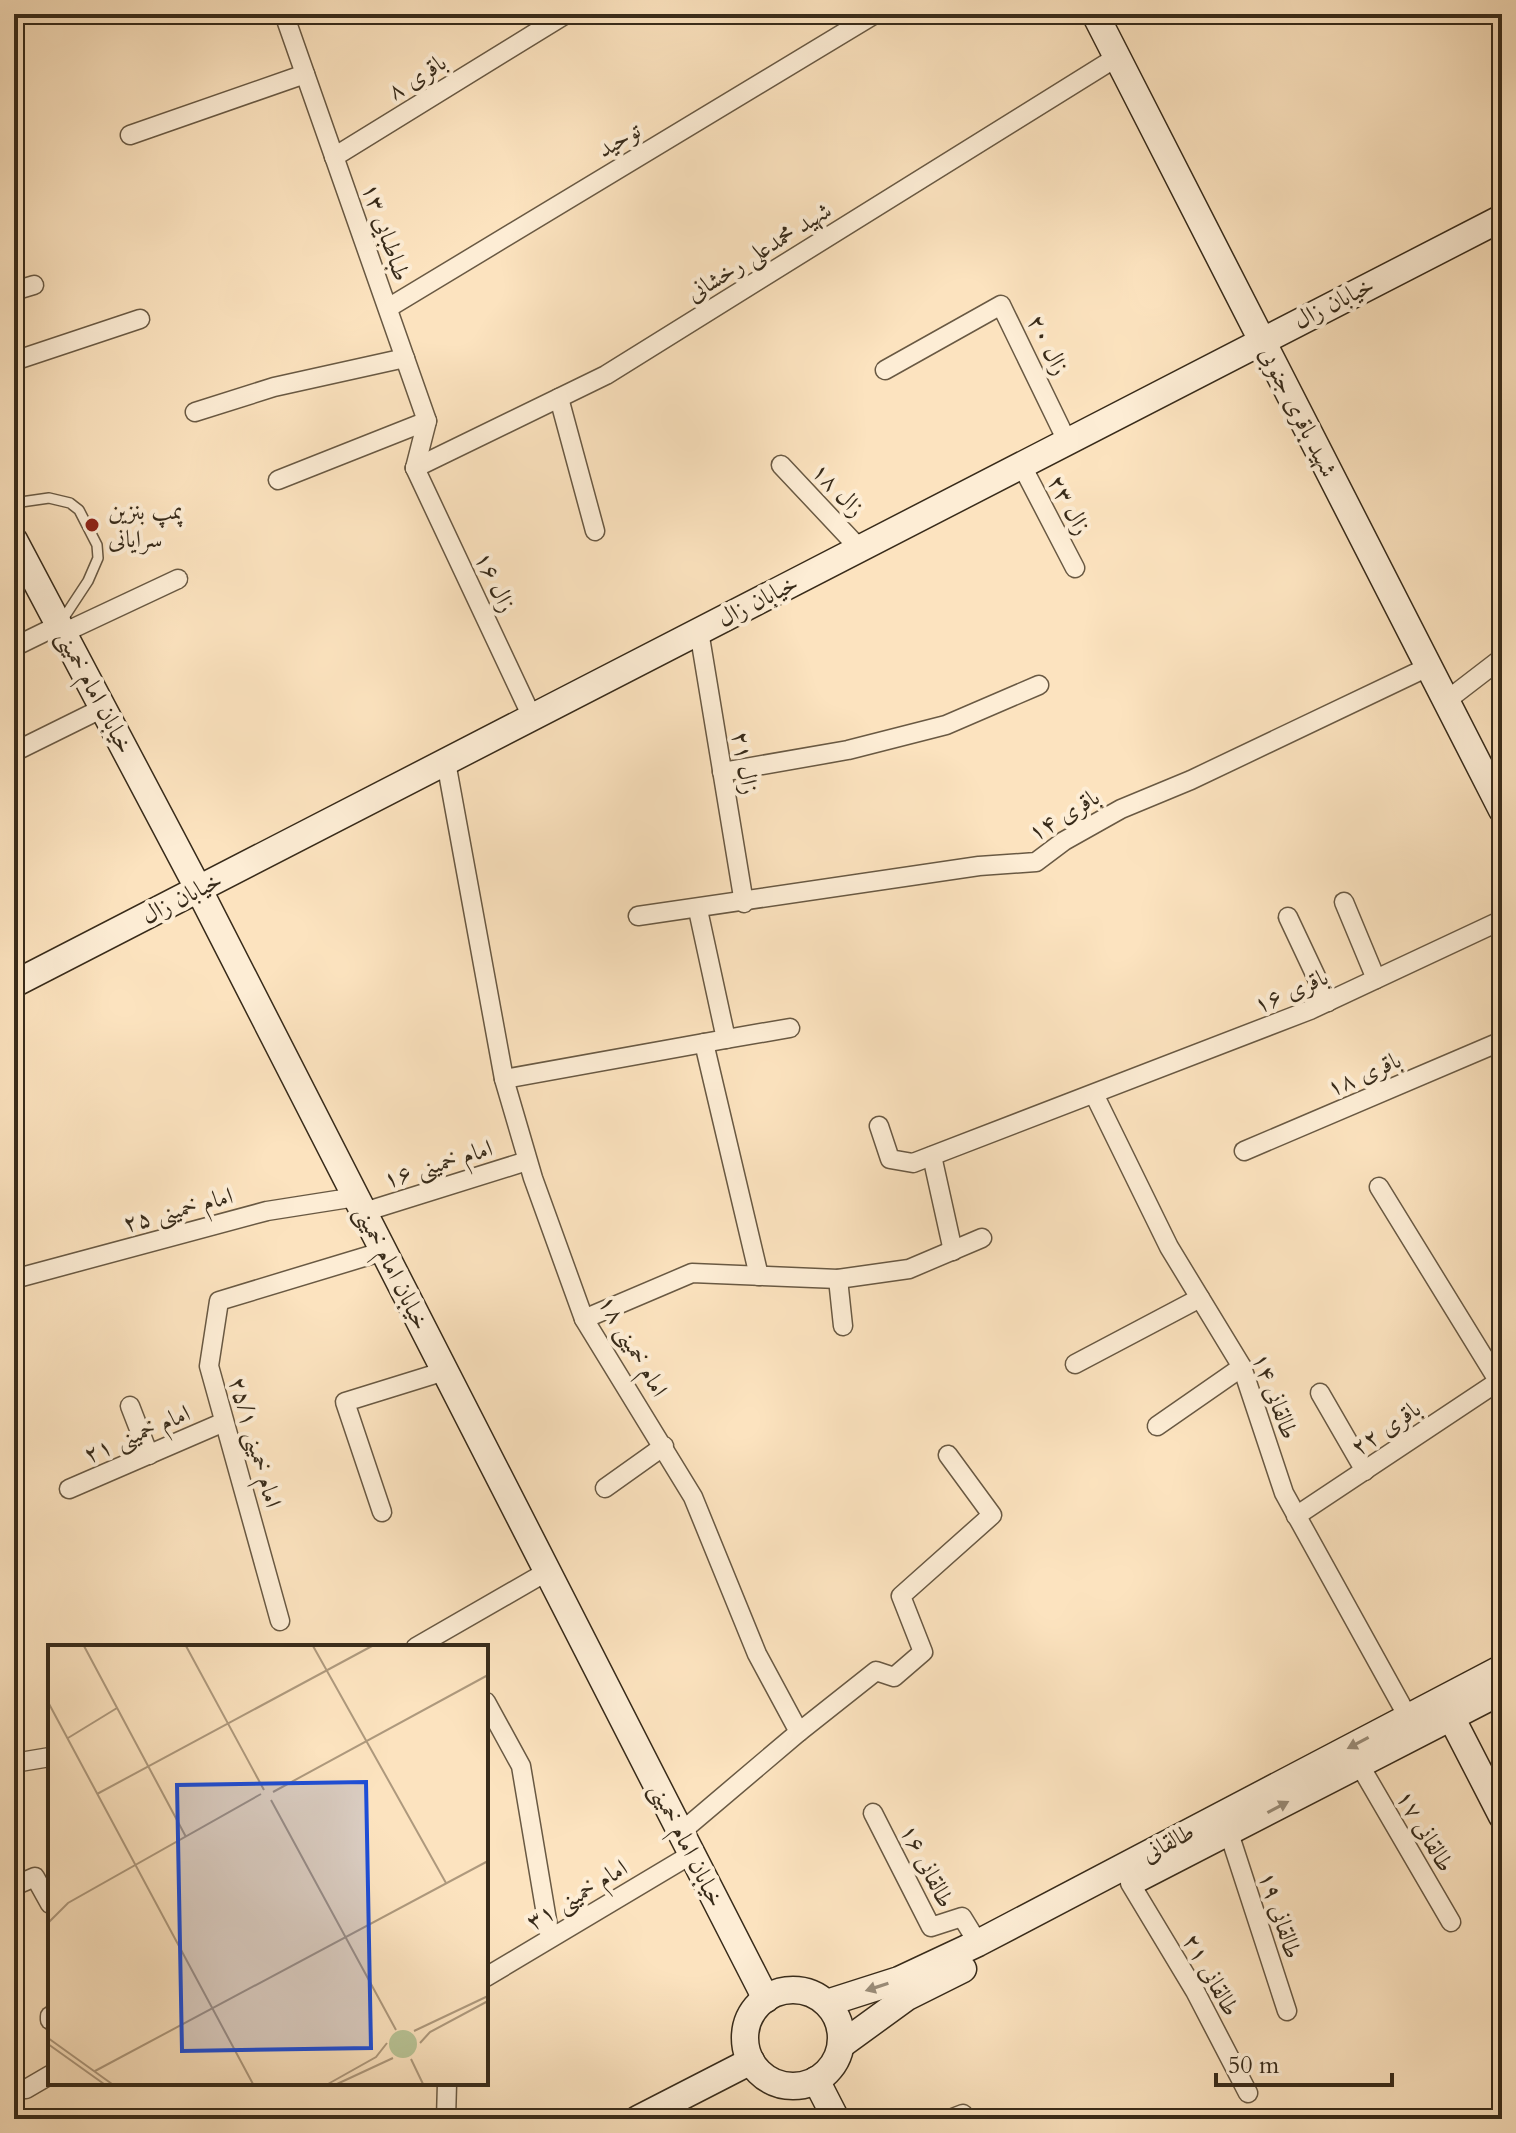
<svg xmlns="http://www.w3.org/2000/svg" width="1516" height="2133" font-family="Cardo,Amiri,serif">
	<rect width="100%" height="100%" fill="#fce3bf"/>
	<filter id="stains"><feTurbulence type="fractalNoise" baseFrequency=".0025" numOctaves="4"/><feColorMatrix values="0 0 0 0 .2 0 0 0 0 .09 0 0 0 0 .02 0 0 0 .5 -.17"/></filter>
	<radialGradient id="worn" r=".72"><stop offset=".6" stop-color="#630" stop-opacity="0"/><stop offset="1" stop-color="#630" stop-opacity=".3"/></radialGradient>
	<g fill="none" stroke-linecap="round" stroke-linejoin="round">
		<!-- lane casing -->
		<g stroke="#695943" stroke-width="12">
			<path id="lane" d="M14 503 49 498 70 503 79 510 97 545 98 558 88 581 61 622"/>
		</g>
		<!-- street casing -->
		<g stroke="#695943" stroke-width="21">
			<g id="street">
				<path d="M284 14 427 421 415 468"/>
				<path d="M130 135 305 74"/>
				<path d="M334 157 566 14"/>
				<path d="M14 291 34 285"/>
				<path d="M388 308 875 14"/>
				<path d="M14 361 140 319"/>
				<path d="M885 370 1001 305 1067 441"/>
				<path d="M559 398 595 531"/>
				<path d="M195 412 274 387 405 358"/>
				<path d="M1021 464 1075 568"/>
				<path d="M781 465 859 548"/>
				<path d="M415 468 606 375 1117 57"/>
				<path d="M415 468 532 717"/>
				<path d="M278 480 427 421"/>
				<path d="M699 631 744 903"/>
				<path d="M63 633 178 579"/>
				<path d="M14 647 59 625"/>
				<path d="M1446 701 1502 658"/>
				<path d="M14 752 103 708"/>
				<path d="M446 762 504 1079 533 1178 584 1319 693 1497 757 1654 799 1732 681 1832"/>
				<path d="M722 772 848 750 946 725 1039 685"/>
				<path d="M1344 902 1376 979"/>
				<path d="M638 916 979 866 1036 862 1064 841 1121 809 1191 780 1428 667"/>
				<path d="M1288 917 1328 1002"/>
				<path d="M726 1039 790 1028"/>
				<path d="M704 1043 759 1276"/>
				<path d="M504 1079 726 1039 698 910"/>
				<path d="M1094 1094 1169 1247 1242 1367 1284 1493 1408 1717"/>
				<path d="M879 1126 890 1159 913 1163 1310 1010 1502 920"/>
				<path d="M1244 1151 1502 1041"/>
				<path d="M932 1156 953 1251"/>
				<path d="M1379 1187 1499 1382"/>
				<path d="M364 1212 527 1161"/>
				<path d="M14 1279 267 1211 356 1197"/>
				<path d="M838 1279 843 1326"/>
				<path d="M584 1319 692 1273 838 1279 909 1269 982 1238"/>
				<path d="M1075 1364 1200 1298"/>
				<path d="M1320 1393 1365 1471"/>
				<path d="M130 1406 149 1455"/>
				<path d="M1157 1426 1242 1367"/>
				<path d="M605 1488 664 1446"/>
				<path d="M69 1489 224 1422"/>
				<path d="M382 1512 345 1402 445 1371"/>
				<path d="M1296 1516 1502 1379"/>
				<path d="M280 1621 209 1366 219 1301 384 1251"/>
				<path d="M416 1647 548 1571"/>
				<path d="M486 1702 521 1766 550 1938"/>
				<path d="M799 1732 876 1671 894 1677 923 1652 901 1596 992 1515 948 1455"/>
				<path d="M14 1763 50 1757"/>
				<path d="M1359 1764 1451 1922"/>
				<path d="M873 1813 931 1927 962 1917 978 1943"/>
				<path d="M1229 1833 1287 2011"/>
				<path d="M1130 1883 1195 1991 1248 2093"/>
				<path d="M14 1886 35 1877 50 1904"/>
				<path d="M486 1977 692 1854"/>
				<path d="M50 2016V2020"/>
				<path d="M26 2089 50 2075"/>
				<path d="M446 2119 447 2083"/>
				<path d="M950 2119 963 2114"/>
			</g>
		</g>
		<!-- secondary casing -->
		<g stroke="#382b1a" stroke-width="29">
			<g id="secondary">
				<path d="M1095 14 1502 810"/>
				<path d="M14 540 199 890 766 1999"/>
				<path d="M14 984 1502 218"/>
				<path d="M1451 1717 1502 1816"/>
				<path d="M1137 1879 1502 1691"/>
				<circle cx="793" cy="2038" r="48"/>
				<path d="M827 2003 899 1980 978 1943 1502 1668"/>
				<path d="M841 2045 907 1997 963 1969"/>
				<path d="M816 2080 836 2119"/>
				<path d="M638 2119 751 2061"/>
			</g>
		</g>
		<!-- lane -->
		<use href="#lane" stroke="#fdedd5" stroke-width="9"/>
		<!-- street -->
		<use href="#street" stroke="#fdedd5" stroke-width="18"/>
		<!-- secondary -->
		<use href="#secondary" stroke="#fdedd5" stroke-width="26"/>
	</g>
	<!-- one-way arrows -->
	<defs><path id="oneway-solid" d="M-6-.8H1V-3.2L6.5 0L1 3.2V.8H-6Z" transform="scale(2)"/></defs>
	<g fill="#9a8c78">
		<use href="#oneway-solid" transform="translate(1358 1743) rotate(152)"/>
		<use href="#oneway-solid" transform="translate(1278 1807) rotate(-28)"/>
		<use href="#oneway-solid" transform="translate(877 1987) rotate(162)"/>
	</g>
	<!-- markers -->
	<circle fill="#8f2418" stroke="#fdedd5" stroke-width="3" cx="92" cy="525" r="8"/>
	<g text-anchor="middle" dominant-baseline="central" stroke-width="8" stroke-linejoin="round" paint-order="stroke">
		<!-- street labels -->
		<g font-size="24" fill="#382b1a" stroke="#fdedd5">
			<text transform="translate(417 77) rotate(-32)">باقری ۸</text>
			<text transform="translate(619 140) rotate(-31)">توحید</text>
			<text transform="translate(386 232) rotate(71)">طباطبایی ۱۳</text>
			<text transform="translate(759 252) rotate(-32)">شهید محمدعلی رخشانی</text>
			<text transform="translate(1334 303) rotate(-27)">خیابان زال</text>
			<text transform="translate(1048 345) rotate(64)">زال ۲۰</text>
			<text transform="translate(1298 412) rotate(63)">شهید باقری جنوبی</text>
			<text transform="translate(838 490) rotate(47)">زال ۱۸</text>
			<text transform="translate(1069 505) rotate(62)">زال ۲۳</text>
			<text transform="translate(495 582) rotate(65)">زال ۱۶</text>
			<text transform="translate(758 601) rotate(-27)">خیابان زال</text>
			<text transform="translate(95 692) rotate(62)">خیابان امام خمینی</text>
			<text transform="translate(745 763) rotate(81)">زال ۲۱</text>
			<text transform="translate(1064 815) rotate(-31)">باقری ۱۴</text>
			<text transform="translate(182 898) rotate(-27)">خیابان زال</text>
			<text transform="translate(1291 991) rotate(-23)">باقری ۱۶</text>
			<text transform="translate(1364 1074) rotate(-23)">باقری ۱۸</text>
			<text transform="translate(438 1164) rotate(-17)">امام خمینی ۱۶</text>
			<text transform="translate(178 1210) rotate(-15)">امام خمینی ۲۵</text>
			<text transform="translate(392 1268) rotate(63)">خیابان امام خمینی</text>
			<text transform="translate(633 1346) rotate(60)">امام خمینی ۱۸</text>
			<text transform="translate(1275 1396) rotate(70)">طالقانی ۱۴</text>
			<text transform="translate(1386 1428) rotate(-34)">باقری ۲۲</text>
			<text transform="translate(137 1434) rotate(-23)">امام خمینی ۲۱</text>
			<text transform="translate(255 1442) rotate(74)">امام خمینی ۲۵/۱</text>
			<text transform="translate(1425 1831) rotate(60)">طالقانی ۱۷</text>
			<text transform="translate(1168 1843) rotate(-28)">طالقانی</text>
			<text transform="translate(687 1845) rotate(63)">خیابان امام خمینی</text>
			<text transform="translate(927 1866) rotate(63)">طالقانی ۱۶</text>
			<text transform="translate(577 1895) rotate(-31)">امام خمینی ۳۱</text>
			<text transform="translate(1280 1915) rotate(72)">طالقانی ۱۹</text>
			<text transform="translate(1211 1975) rotate(61)">طالقانی ۲۱</text>
		</g>
		<!-- poi labels -->
		<g font-size="24" fill="#382b1a" stroke="#fdedd5" text-anchor="start">
			<text x="108" y="511">پمپ بنزین<tspan x="108" dy="28">سرایانی</tspan></text>
		</g>
	</g>
	<!-- overview -->
	<g transform="translate(48 1645)">
		<rect width="440" height="440" fill="#fce3bf"/>
		<path d="M341 399a14 14 0 1 1 28 0a14 14 0 1 1-28 0Z" fill="#b9c597"/>
		<path fill="none" stroke="#ae997d" stroke-width="2" d="M36 1 138 192M138 1 216 145M265 1 398 238M0 57 205 439M20 93 69 63M225 147 440 30M49 149 324 1M223 155 348 385M0 278 20 258 213 149M366 386 440 351M0 393 64 439M372 398 382 387 440 356M0 399 56 439M363 414 375 439M47 426 440 216M280 439 328 412 339 398M289 439 345 413"/>
		<path fill="#1d4ed8" fill-opacity="0.15" stroke="#1d4ed8" stroke-width="4" d="M318 137 323 403 134 406 129 140Z"/>
		<rect width="440" height="440" fill="none" stroke="#382b1a" stroke-width="4"/>
	</g>
	<!-- margin -->
	<rect width="1516" height="2133" fill="none" stroke="#fce3bf" stroke-width="48"/>
	<rect x="16" y="16" width="1484" height="2101" fill="none" stroke="#382b1a" stroke-width="4"/>
	<rect x="24" y="24" width="1468" height="2085" fill="none" stroke="#382b1a" stroke-width="2"/>
	<!-- scale -->
	<path d="M1216 2073v12h176v-12" fill="none" stroke="#382b1a" stroke-width="4"/>
	<text x="1228" y="2073" font-size="24" fill="#382b1a" stroke="#fdedd5" stroke-width="6" paint-order="stroke">50 m</text>
	<rect width="100%" height="100%" filter="url(#stains)"/>
	<rect width="100%" height="100%" fill="url(#worn)"/>
</svg>
